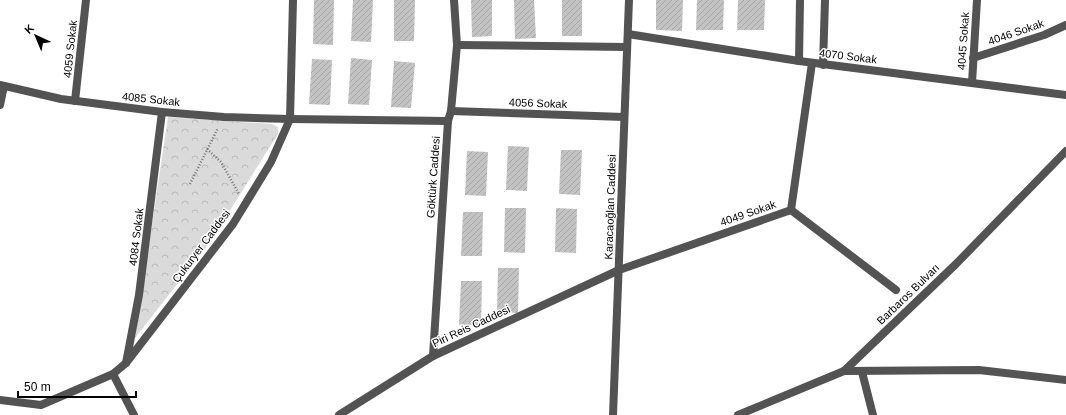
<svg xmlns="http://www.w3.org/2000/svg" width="1066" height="415" font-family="Arial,sans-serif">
	<defs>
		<pattern id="park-crowns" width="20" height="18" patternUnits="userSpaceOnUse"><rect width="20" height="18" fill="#dadada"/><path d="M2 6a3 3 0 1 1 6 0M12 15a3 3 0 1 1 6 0" fill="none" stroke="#b9b9b9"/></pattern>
		<pattern id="building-hatch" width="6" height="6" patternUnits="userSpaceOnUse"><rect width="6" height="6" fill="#c3c3c3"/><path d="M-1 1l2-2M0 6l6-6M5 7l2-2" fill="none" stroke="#a6a6a6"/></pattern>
	</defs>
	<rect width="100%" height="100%" fill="#fff"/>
	<!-- park -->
	<path fill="url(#park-crowns)" d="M168 117 272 124 278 127V134L210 242 135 338Z"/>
	<!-- building -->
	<g fill="url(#building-hatch)">
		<path d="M314 0H334L333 45 313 44Z"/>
		<path d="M353 0H373L371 42 351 41Z"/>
		<path d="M394 0H415L414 41H394Z"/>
		<path d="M471 0H492V36L472 37Z"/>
		<path d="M514 0H534L536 38 515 39Z"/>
		<rect x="562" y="0" width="20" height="36"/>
		<path d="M656 0H683L682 31 656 30Z"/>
		<path d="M697 0H724L723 30H696Z"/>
		<path d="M738 0H765L764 30H737Z"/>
		<path d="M351 58 372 60 369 105 348 104Z"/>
		<path d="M312 59 332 60 330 105 309 104Z"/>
		<path d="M394 61 415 63 411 108 391 107Z"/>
		<path d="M508 146 529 147 527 191 506 190Z"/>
		<path d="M561 150H582L580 195 559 194Z"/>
		<path d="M467 151 488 152 486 196 465 195Z"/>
		<path d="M505 208H526L525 253 504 252Z"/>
		<path d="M556 208 577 209 576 253 555 252Z"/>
		<path d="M463 212H483L482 256H461Z"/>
		<path d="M498 268H519L518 313 497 312Z"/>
		<path d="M461 281H482L481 325H459Z"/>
	</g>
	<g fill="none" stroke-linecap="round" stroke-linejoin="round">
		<!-- path -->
		<g stroke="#757575" stroke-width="2.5" stroke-dasharray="1 2" stroke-linecap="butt">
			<path d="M207 149 221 162 239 194"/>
			<path d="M190 184 218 128"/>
		</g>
		<!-- service -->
		<path stroke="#535353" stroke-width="8" d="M791 210 896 290"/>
		<!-- minor -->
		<g stroke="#535353" stroke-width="8">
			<path d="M628 34 799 61 1066 95"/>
			<path d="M457 45 627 47"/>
			<path d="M973 58 1044 35 1066 25"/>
			<path d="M799 61 800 0"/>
			<path d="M823 65 825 0"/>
			<path d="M972 83 977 0"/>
			<path d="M0 85 61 99 162 112 224 117 290 119 448 121"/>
			<path d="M75 101 86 0"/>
			<path d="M0 105 4 86"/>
			<path d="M451 111 624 117"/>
			<path d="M619 270 791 210 812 63"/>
			<path d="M433 356 448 121 451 111 457 45 454 0"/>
			<path d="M126 363 139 295 162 112"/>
			<path d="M862 372 873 415"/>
			<path d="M113 374 134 415"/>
		</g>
		<!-- tertiary -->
		<g stroke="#535353" stroke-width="8">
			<path d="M844 371 979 370 1066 380"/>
			<path d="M0 400 41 405 113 374 126 363 233 224 271 162 290 119 293 0"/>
			<path d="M339 415 433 356 619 270"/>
			<path d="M613 415 629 0"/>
			<path d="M738 415 844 371 956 264 1066 151"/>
		</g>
	</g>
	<g text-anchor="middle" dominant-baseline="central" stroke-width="3" stroke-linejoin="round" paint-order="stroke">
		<!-- street labels -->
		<g font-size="11" fill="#000" stroke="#fff">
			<text transform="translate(1016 32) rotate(-19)">4046 Sokak</text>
			<text transform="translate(963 41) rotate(-86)">4045 Sokak</text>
			<text transform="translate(70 49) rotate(-84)">4059 Sokak</text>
			<text transform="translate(848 56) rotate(7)">4070 Sokak</text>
			<text transform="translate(151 99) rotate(6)">4085 Sokak</text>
			<text transform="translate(538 103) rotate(2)">4056 Sokak</text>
			<text transform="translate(433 177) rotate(-86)">Göktürk Caddesi</text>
			<text transform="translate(610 207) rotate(-88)">Karacaoğlan Caddesi</text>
			<text transform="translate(748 213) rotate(-19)">4049 Sokak</text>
			<text transform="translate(136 237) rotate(-83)">4084 Sokak</text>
			<text transform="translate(201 246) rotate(-53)">Çukuryer Caddesi</text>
			<text transform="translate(908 294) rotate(-44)">Barbaros Bulvarı</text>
			<text transform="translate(471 326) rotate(-25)">Piri Reis Caddesi</text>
		</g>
	</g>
	<!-- north arrow -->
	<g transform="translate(36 36) rotate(316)" stroke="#ffffff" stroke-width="3" paint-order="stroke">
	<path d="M0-3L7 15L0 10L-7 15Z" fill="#000000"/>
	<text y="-6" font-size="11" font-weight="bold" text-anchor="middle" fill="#000000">K</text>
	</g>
	<!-- scale -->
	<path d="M18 391v6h118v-6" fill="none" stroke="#000000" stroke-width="2"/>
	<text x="24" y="391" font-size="12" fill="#000000" stroke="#ffffff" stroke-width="3" paint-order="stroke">50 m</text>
</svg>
